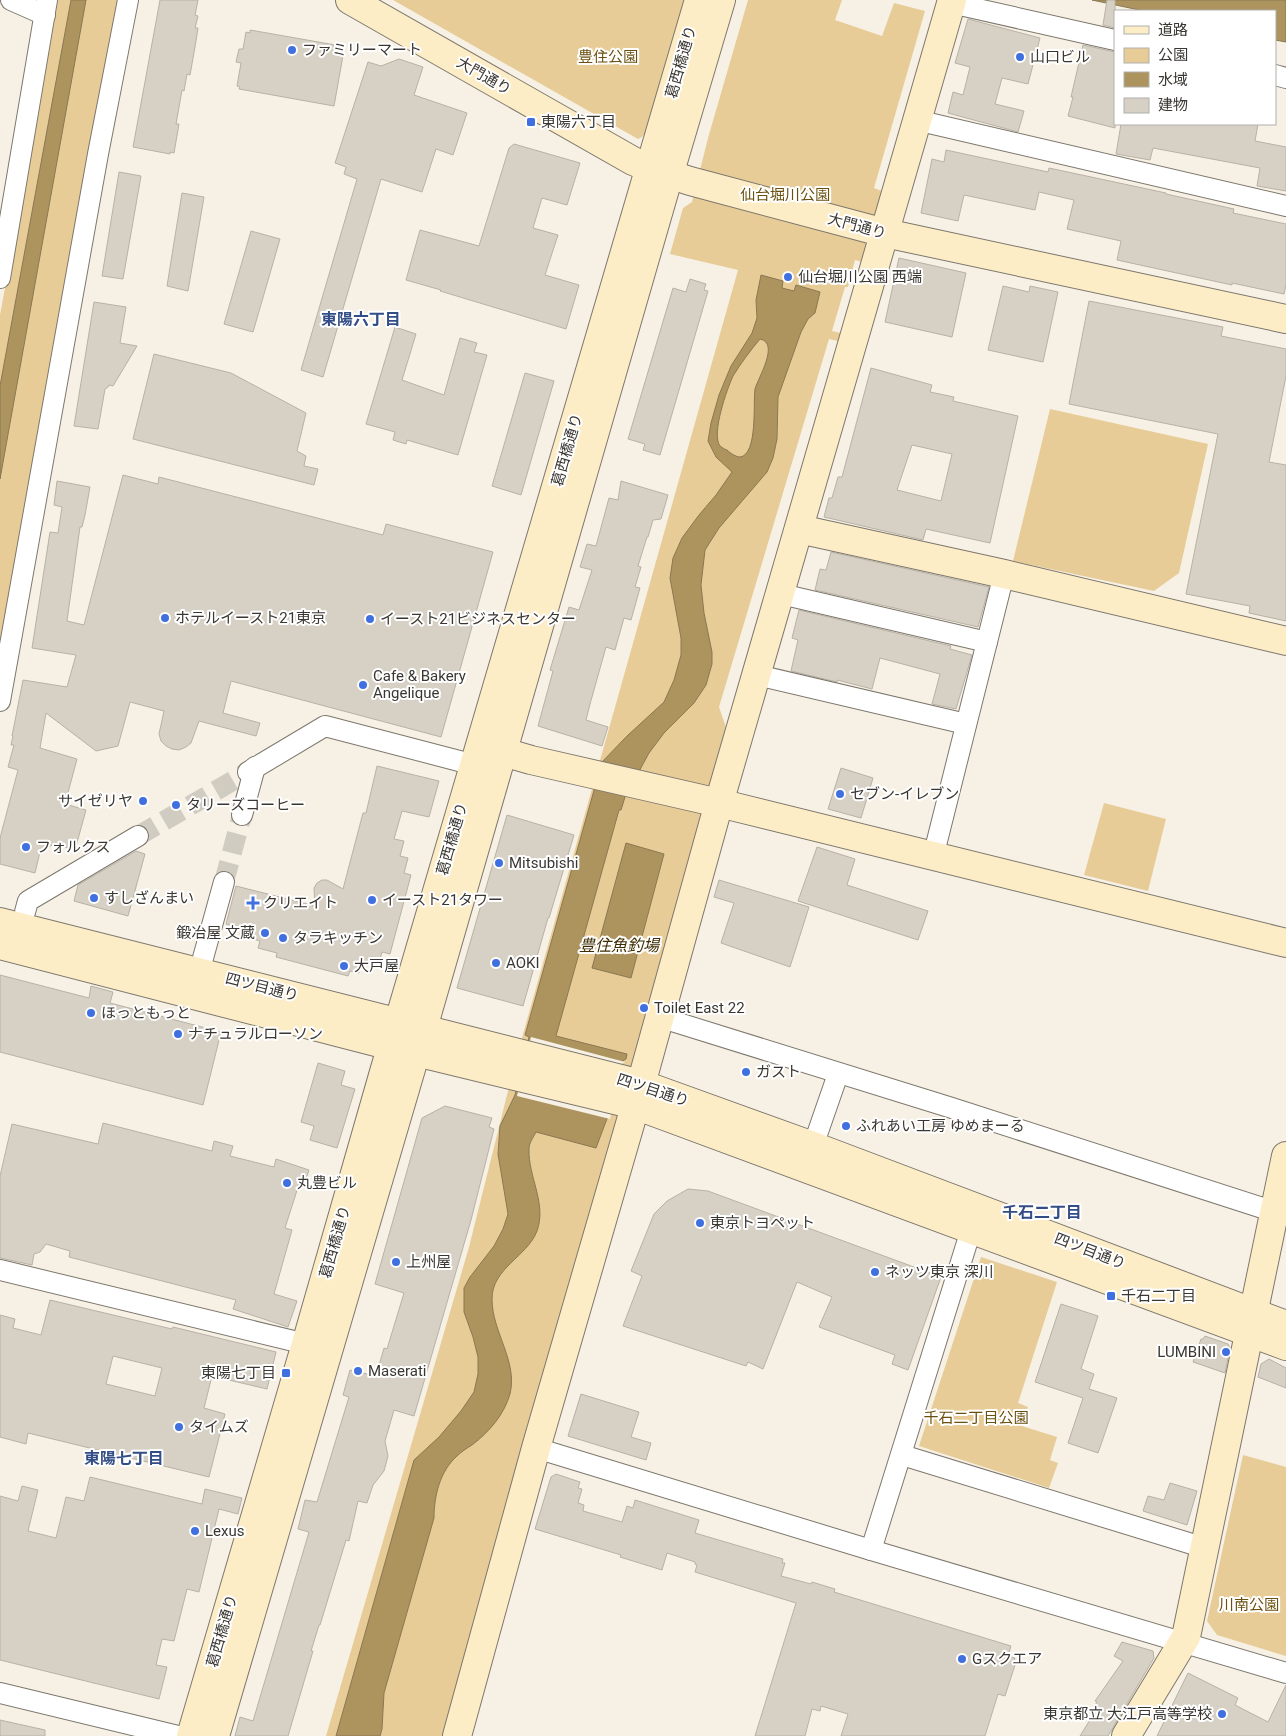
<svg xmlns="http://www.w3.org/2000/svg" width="1286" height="1736" font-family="Roboto,'Noto Sans JP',sans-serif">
	<rect width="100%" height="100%" fill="#f7f1e5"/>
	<!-- green -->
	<g fill="#e7cc97">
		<path d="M58 0H121L0 663V315Z"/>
		<path d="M393 0H684L645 133 642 137 638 139Z"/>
		<path d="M748 0H842L835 20 882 36 894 3 925 11 874 188 882 191 862 262 855 260 848 287H845L832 331 845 334 842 342 829 339 719 707 729 736 446 1736H326L469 1247 516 1059 738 270 670 254 683 208 692 202 708 138Z"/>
		<path d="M1050 409 1208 444 1179 573 1154 591 1013 561Z"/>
		<path d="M1104 803 1166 819 1148 891 1084 875Z"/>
		<path d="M981 1257 1057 1282 1018 1403 1028 1407 1022 1426 1057 1437 1050 1460 1058 1463 1049 1488 919 1446Z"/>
		<path d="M1243 1455 1286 1467V1656L1217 1635 1207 1621Z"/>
	</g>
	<!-- water -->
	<g fill="#ad945f" stroke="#8a7852" fill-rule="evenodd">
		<path d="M71 0H86L0 479V386Z"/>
		<path d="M1092 0H1286V42L1275 40V11H1144Z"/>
		<path d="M761 275 783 281 782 288 794 291 796 285 820 292 815 313 808 319 801 332 778 397 777 439 773 458 767 472 719 528 705 550 701 585 704 613 712 652V664L706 685 694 703 664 733 649 753 625 797 621 810H619L556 1036 627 1054 626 1059 619 1063 608 1116 596 1148 536 1132C533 1138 529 1143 529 1149 528 1177 547 1203 537 1231 527 1257 492 1268 492 1299 492 1332 518 1361 510 1394 504 1415 489 1432 472 1445 467 1448 461 1452 457 1456 440 1471 434 1496 434 1518L384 1693 382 1729 380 1736H336L414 1460 439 1437 461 1411 474 1392 478 1374V1357L473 1337 464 1312V1288L470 1277 494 1246 503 1229 508 1214 498 1154 500 1126 515 1095 529 1037 525 1035 602 762 627 736 664 702 674 680 681 655V638L670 578 673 558 682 538 699 515 716 495 732 472 716 457 708 441 711 423 719 395 731 366 752 333 757 318 756 300ZM760 339C780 343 758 378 755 389 753 402 758 455 740 457 736 457 730 453 727 450 726 450 721 447 720 446 711 434 727 389 733 376 741 363 750 351 760 339Z"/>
		<path d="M626 843 664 854 631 978 592 968Z"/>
	</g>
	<!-- pier -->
	<path fill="#f7f1e5" d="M531 1037 625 1062 621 1064 610 1119 517 1096Z"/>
	<!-- building -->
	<g fill="#d7d1c5" stroke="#b7b1a6" fill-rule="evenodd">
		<path d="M160 0H198L195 15 198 16 195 28H198L195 47 190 75 187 74 184 91 182 90 176 124H179L174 153 170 152V154L133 147Z"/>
		<path d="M1107 0H1115V28L1103 25Z"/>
		<path d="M968 19 1040 38 1028 84 1002 78 995 104 1024 111 1018 132 948 113 953 92 963 95 970 67 955 63Z"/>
		<path d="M250 30 341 46V49L344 50 334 106 239 89 240 87 237 86 241 63 236 62 239 49H243L246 32 250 33Z"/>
		<path d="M1083 45 1115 52V128L1068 116 1073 97H1071Z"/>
		<path d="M399 59 423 67 414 95 467 113 453 155 436 149 422 192 381 179 323 377 301 370 357 179 344 174 346 167 335 163 368 62 381 66Z"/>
		<path d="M1121 124H1258L1255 141 1286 147V191L1257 186 1260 168 1153 148 1150 160 1116 154Z"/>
		<path d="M514 144 580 163 567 205 542 198 533 228 558 235 545 275 579 285 566 329 440 291 441 290 406 280 420 230 479 246 509 148Z"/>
		<path d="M946 150 1048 172 1049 168 1166 193V194L1234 209 1233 213 1286 224V285L1284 294 1232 283V285L1117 260 1121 241 1067 229 1074 200 1039 192 1035 210 964 195 958 221 921 213 932 159 944 162Z"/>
		<path d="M119 172 141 176 123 279 102 276Z"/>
		<path d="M182 193 204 197 188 291 167 286Z"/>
		<path d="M251 231 280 239 253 332 224 324Z"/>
		<path d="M899 258 966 273 952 337 885 322Z"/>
		<path d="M690 279 706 284 704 290 708 291 660 455 643 450 645 444 628 439 673 288 686 292Z"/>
		<path d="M1003 286 1029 292 1030 286 1058 292 1043 362 988 350Z"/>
		<path d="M1089 301 1223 327 1221 336 1286 349V376L1269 462 1286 465V621L1249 613 1250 606 1186 594 1218 434 1069 404Z"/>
		<path d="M94 302 126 307 120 343 137 346 113 386 109 385 108 387 105 389 98 429 74 426Z"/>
		<path d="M395 327 416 334 402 380 444 395 460 338 477 343 474 352 487 355 458 455 407 440 406 444 393 440 395 432 366 424Z"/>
		<path d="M154 354 231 373 306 413 297 451 306 456 304 466 318 469 314 485 133 439Z"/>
		<path d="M871 368 932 385 930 392 954 397 953 401 1018 416 990 543 926 529 923 540 824 517 829 498H832L838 477H842ZM912 445 952 454 941 501 897 490Z"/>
		<path d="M525 373 554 381 521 495 492 486Z"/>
		<path d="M123 475 158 484 159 477 383 535 386 524 493 552 441 737 231 681 223 713 260 723 256 736 199 721 191 743 186 747 179 750 172 749 166 746 161 741 159 734 164 711 130 702 118 746 96 751 46 713 40 748 77 759 65 804 86 810 75 850 54 844 40 852 35 873 0 864V838L18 770 8 767 14 745H11L13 736H12L23 680 67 687 76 655 32 648 50 532 58 533 62 507 54 505 57 481 90 487 85 515 82 527H80L67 621 84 625Z"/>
		<path d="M621 481 668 495 661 519 653 520 648 537H647L638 566 641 567 635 587 640 588 631 620 624 618 615 650 606 647 590 704 586 720 608 727 602 746 538 726 553 671 550 670 569 607 579 610 592 570 580 567 587 544 596 546 609 498 618 500Z"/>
		<path d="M831 552 989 587 978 627 815 590 820 569 826 570Z"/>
		<path d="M799 610 951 646 950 649 972 655 956 709 932 704 940 674 880 658 872 689 837 680V682L791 671 798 640 792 638Z"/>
		<path d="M377 766 439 781 429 817 402 811 394 839 404 841 400 856 408 858 404 873 411 875 390 954 382 952 380 959 371 957 369 965 361 963 359 973 350 971 348 976 276 957 277 953 258 948 260 941 240 935 241 928 226 924 236 886 315 906 314 888 317 883 322 880H327L343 889 363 813H366Z"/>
		<path d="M841 768 873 778 861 818 828 809Z"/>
		<path d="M507 815 574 835 549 918H548L523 1006 457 988Z"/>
		<path d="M817 847 855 859 847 885 928 911 918 940 798 901Z"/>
		<path d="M136 851 145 854 128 916 74 901 78 885Z"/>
		<path d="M719 880 809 907 790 967 721 943 734 903 714 897Z"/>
		<path d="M0 975 89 998 91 986 113 992 110 1003 221 1032 203 1105 0 1052Z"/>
		<path d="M318 1063 345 1071 341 1085 355 1089 337 1148 310 1140 314 1126 301 1122Z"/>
		<path d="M445 1106 492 1118 489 1127 494 1129 471 1220 414 1416 394 1410 385 1441 388 1456 384 1471 373 1485 367 1503 358 1501 349 1541 346 1540 320 1625H319L311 1651H313L288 1736H235L240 1717 253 1721 309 1532 298 1529 305 1500 317 1502 349 1397 343 1395 350 1370 376 1376 384 1348 387 1349 404 1293 375 1284 422 1118Z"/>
		<path d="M103 1123 212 1151 214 1141 233 1146 230 1156 274 1167 276 1159 309 1170 304 1185 299 1184 285 1228 292 1230 274 1294 297 1301 288 1327 233 1309 236 1300 69 1257 70 1251 46 1244 40 1252 34 1254 32 1265 0 1258V1176L12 1124 98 1144Z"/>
		<path d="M688 1189 708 1191 941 1277 908 1370 892 1364 895 1355 819 1327 832 1297 797 1282 763 1369 748 1362 746 1366 623 1326 642 1276 631 1271 654 1214 667 1201Z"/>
		<path d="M50 1300 172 1329 173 1327 276 1352 267 1389 212 1376 204 1408 225 1414 209 1477 28 1433 26 1444 0 1437V1315L15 1319 13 1328 41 1335ZM113 1356 162 1368 155 1396 106 1384Z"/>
		<path d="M1061 1304 1098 1316 1081 1369 1094 1374 1089 1389 1117 1398 1098 1453 1068 1443 1083 1398 1035 1382Z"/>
		<path d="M1205 1336 1228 1344 1230 1348 1225 1373 1193 1362 1201 1339H1203Z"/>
		<path d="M1269 1359 1286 1368V1388L1258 1377 1261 1364Z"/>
		<path d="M581 1394 639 1412 631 1437 651 1443 646 1460 568 1436Z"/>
		<path d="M556 1474 580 1482 578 1488 582 1489 578 1503 584 1505 583 1511 622 1522 627 1506 633 1508 635 1500 699 1520 695 1533 783 1559 782 1563H785L781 1576 811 1584 812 1582 835 1589 834 1592 1011 1646 1008 1656 1015 1658 1013 1664 1015 1665 1005 1696 998 1694 985 1736H841L848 1714 821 1706 820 1711 812 1709 805 1736H755L796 1603 695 1572 697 1565 695 1564V1562L667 1553 662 1570 620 1557 621 1555 535 1529 551 1477Z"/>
		<path d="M90 1477 202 1504 205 1489 242 1498 238 1514 219 1509 199 1592 187 1589 174 1641 162 1639 156 1665 167 1667 159 1699 0 1660V1496L18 1501 22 1486 38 1490 28 1531 56 1538 66 1497 84 1501Z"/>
		<path d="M1170 1483 1197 1491 1187 1525 1143 1511 1148 1496 1164 1500Z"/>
		<path d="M1122 1642 1153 1651 1154 1658 1108 1736H1080L1093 1715 1090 1713 1097 1702 1095 1701 1123 1661 1114 1656Z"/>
		<path d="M1188 1673 1238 1698 1235 1705 1268 1722 1286 1685V1736H1157Z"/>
		<path d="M0 1720 45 1730V1736H0Z"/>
	</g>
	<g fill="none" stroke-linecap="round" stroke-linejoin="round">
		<!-- street-tunnel -->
		<g stroke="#d1ccc1" stroke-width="20" stroke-dasharray="20 10" stroke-linecap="butt">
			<path d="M138 836 248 772"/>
			<path d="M224 882 242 815"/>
		</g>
		<!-- street casing -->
		<g stroke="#7d776d" stroke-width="22">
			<g id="street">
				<path d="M11 0 45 15"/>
				<path d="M951 3 1115 40"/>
				<path d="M1275 75 1286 78"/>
				<path d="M916 120 1286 206"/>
				<path d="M0 278 47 0"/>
				<path d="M781 594 987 642"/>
				<path d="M757 675 966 724"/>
				<path d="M0 701 98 154 128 0"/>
				<path d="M248 772 325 726 463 762"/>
				<path d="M242 815 255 767"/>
				<path d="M933 857 1004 574"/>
				<path d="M25 912 28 901 138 836"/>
				<path d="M203 958 224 882"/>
				<path d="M659 1017 952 1108 1275 1212 1286 1214"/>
				<path d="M813 1146 838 1074"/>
				<path d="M0 1270 306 1344"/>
				<path d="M536 1448 871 1550 1286 1673"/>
				<path d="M902 1455 1205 1548"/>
				<path d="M871 1550 971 1230"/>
				<path d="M0 1693 178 1736"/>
			</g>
		</g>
		<!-- secondary casing -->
		<g stroke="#7d776d" stroke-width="30">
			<g id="secondary">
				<path d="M350 0 633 161 650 168 690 181 885 233 1286 319"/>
				<path d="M799 529 1004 574 1286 641"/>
				<path d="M486 747 531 760 719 803 1286 943"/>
				<path d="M0 922 641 1084 813 1146 1286 1325"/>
				<path d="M0 945 391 1046 635 1105 1286 1346"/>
				<path d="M191 1736 306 1344 384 1072 699 0"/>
				<path d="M215 1736 423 1028 669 175 721 0"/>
				<path d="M457 1736 536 1448 630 1124 719 803 952 0"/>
				<path d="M1126 1736 1186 1637 1286 1156"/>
			</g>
		</g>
		<!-- street -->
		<use href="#street" stroke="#fff" stroke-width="20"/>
		<!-- secondary -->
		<use href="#secondary" stroke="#fdedc6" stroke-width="28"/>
	</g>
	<!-- markers -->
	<g fill="#406fe0" stroke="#fff" stroke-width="2">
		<circle cx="292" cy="50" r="5"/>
		<circle cx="1020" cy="57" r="5"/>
		<rect x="526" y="117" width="10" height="10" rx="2.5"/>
		<circle cx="788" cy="277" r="5"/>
		<circle cx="165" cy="618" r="5"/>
		<circle cx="370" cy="619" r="5"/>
		<circle cx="363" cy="685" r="5"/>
		<circle cx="840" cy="794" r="5"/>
		<circle cx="143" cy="801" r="5"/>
		<circle cx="176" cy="805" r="5"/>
		<circle cx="26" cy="847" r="5"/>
		<circle cx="499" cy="863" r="5"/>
		<circle cx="94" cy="898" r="5"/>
		<circle cx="372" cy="900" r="5"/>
		<path d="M250.5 895.5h5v5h5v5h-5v5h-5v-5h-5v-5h5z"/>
		<circle cx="265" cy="933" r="5"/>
		<circle cx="283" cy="938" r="5"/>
		<circle cx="496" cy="963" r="5"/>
		<circle cx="344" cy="966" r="5"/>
		<circle cx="644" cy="1008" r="5"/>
		<circle cx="91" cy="1013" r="5"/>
		<circle cx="178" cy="1034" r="5"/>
		<circle cx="746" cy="1072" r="5"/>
		<circle cx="846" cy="1126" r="5"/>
		<circle cx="287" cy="1183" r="5"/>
		<circle cx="700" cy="1223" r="5"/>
		<circle cx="396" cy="1262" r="5"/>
		<circle cx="875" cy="1272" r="5"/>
		<rect x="1106" y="1291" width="10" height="10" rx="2.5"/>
		<circle cx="1226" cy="1352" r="5"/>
		<circle cx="358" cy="1371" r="5"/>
		<rect x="281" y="1368" width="10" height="10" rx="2.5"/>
		<circle cx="179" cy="1427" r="5"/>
		<circle cx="195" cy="1531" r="5"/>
		<circle cx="962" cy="1659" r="5"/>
		<circle cx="1222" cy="1714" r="5"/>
	</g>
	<g text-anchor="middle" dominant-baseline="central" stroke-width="4" stroke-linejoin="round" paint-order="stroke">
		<!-- poi labels -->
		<g font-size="15" fill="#3a3732" stroke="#fff" text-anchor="start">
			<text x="302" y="50">ファミリーマート</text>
			<text x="1030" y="57">山口ビル</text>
			<text x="541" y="122">東陽六丁目</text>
			<text x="798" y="277">仙台堀川公園 西端</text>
			<text x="175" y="618">ホテルイースト21東京</text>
			<text x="380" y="619">イースト21ビジネスセンター</text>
			<text x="373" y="676">Cafe &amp; Bakery<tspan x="373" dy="17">Angelique</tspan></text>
			<text x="850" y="794">セブン-イレブン</text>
			<text x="133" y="801" text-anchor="end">サイゼリヤ</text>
			<text x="186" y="805">タリーズコーヒー</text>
			<text x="36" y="847">フォルクス</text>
			<text x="509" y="863">Mitsubishi</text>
			<text x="104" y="898">すしざんまい</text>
			<text x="382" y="900">イースト21タワー</text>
			<text x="263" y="903">クリエイト</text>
			<text x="255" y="933" text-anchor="end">鍛冶屋 文蔵</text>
			<text x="293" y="938">タラキッチン</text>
			<text x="506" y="963">AOKI</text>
			<text x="354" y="966">大戸屋</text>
			<text x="654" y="1008">Toilet East 22</text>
			<text x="101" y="1013">ほっともっと</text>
			<text x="188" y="1034">ナチュラルローソン</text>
			<text x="756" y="1072">ガスト</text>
			<text x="856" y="1126">ふれあい工房 ゆめまーる</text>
			<text x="297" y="1183">丸豊ビル</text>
			<text x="710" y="1223">東京トヨペット</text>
			<text x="406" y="1262">上州屋</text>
			<text x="885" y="1272">ネッツ東京 深川</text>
			<text x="1121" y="1296">千石二丁目</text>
			<text x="1216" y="1352" text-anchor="end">LUMBINI</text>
			<text x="368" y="1371">Maserati</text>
			<text x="276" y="1373" text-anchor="end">東陽七丁目</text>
			<text x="189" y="1427">タイムズ</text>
			<text x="205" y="1531">Lexus</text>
			<text x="972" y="1659">Gスクエア</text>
			<text x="1212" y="1714" text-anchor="end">東京都立 大江戸高等学校</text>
		</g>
		<!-- park labels -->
		<g font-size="15" fill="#6b510f" stroke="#fff">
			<text x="608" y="57">豊住公園</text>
			<text x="785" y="195">仙台堀川公園</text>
			<text x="976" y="1418">千石二丁目公園</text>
			<text x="1249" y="1605">川南公園</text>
		</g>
		<!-- street labels -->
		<g font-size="15" fill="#3a3732" stroke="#fff">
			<text transform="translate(681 62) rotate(-74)">葛西橋通り</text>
			<text transform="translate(484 76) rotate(30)">大門通り</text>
			<text transform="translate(857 226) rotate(15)">大門通り</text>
			<text transform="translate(567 450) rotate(-74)">葛西橋通り</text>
			<text transform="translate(452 839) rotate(-74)">葛西橋通り</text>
			<text transform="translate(262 987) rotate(14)">四ツ目通り</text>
			<text transform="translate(653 1090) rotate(18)">四ツ目通り</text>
			<text transform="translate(335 1242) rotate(-74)">葛西橋通り</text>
			<text transform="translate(1090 1251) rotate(21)">四ツ目通り</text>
			<text transform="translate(222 1631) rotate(-74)">葛西橋通り</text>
		</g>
		<!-- neighbourhood labels -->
		<g font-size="16" font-weight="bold" fill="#334d86" stroke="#fff">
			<text x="361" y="319">東陽六丁目</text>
			<text x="1042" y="1212">千石二丁目</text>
			<text x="124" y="1458">東陽七丁目</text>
		</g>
		<!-- water labels -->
		<g font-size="16" font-style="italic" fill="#3e2c00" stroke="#fff">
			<text x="619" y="945">豊住魚釣場</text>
		</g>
	</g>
	<!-- legend -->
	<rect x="1114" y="10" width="162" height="115" fill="#ffffff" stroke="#b0afad"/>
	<rect x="1124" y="26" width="25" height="8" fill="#fdedc6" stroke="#b0afad"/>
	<text x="1158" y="35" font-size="15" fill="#3a3732">道路</text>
	<rect x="1124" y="48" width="25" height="15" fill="#e7cc97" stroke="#b0afad"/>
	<text x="1158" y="60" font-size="15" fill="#3a3732">公園</text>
	<rect x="1124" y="72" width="25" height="15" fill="#ad945f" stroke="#b0afad"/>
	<text x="1158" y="85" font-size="15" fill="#3a3732">水域</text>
	<rect x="1124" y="98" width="25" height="15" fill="#d7d1c5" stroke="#b0afad"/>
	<text x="1158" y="110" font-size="15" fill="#3a3732">建物</text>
</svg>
